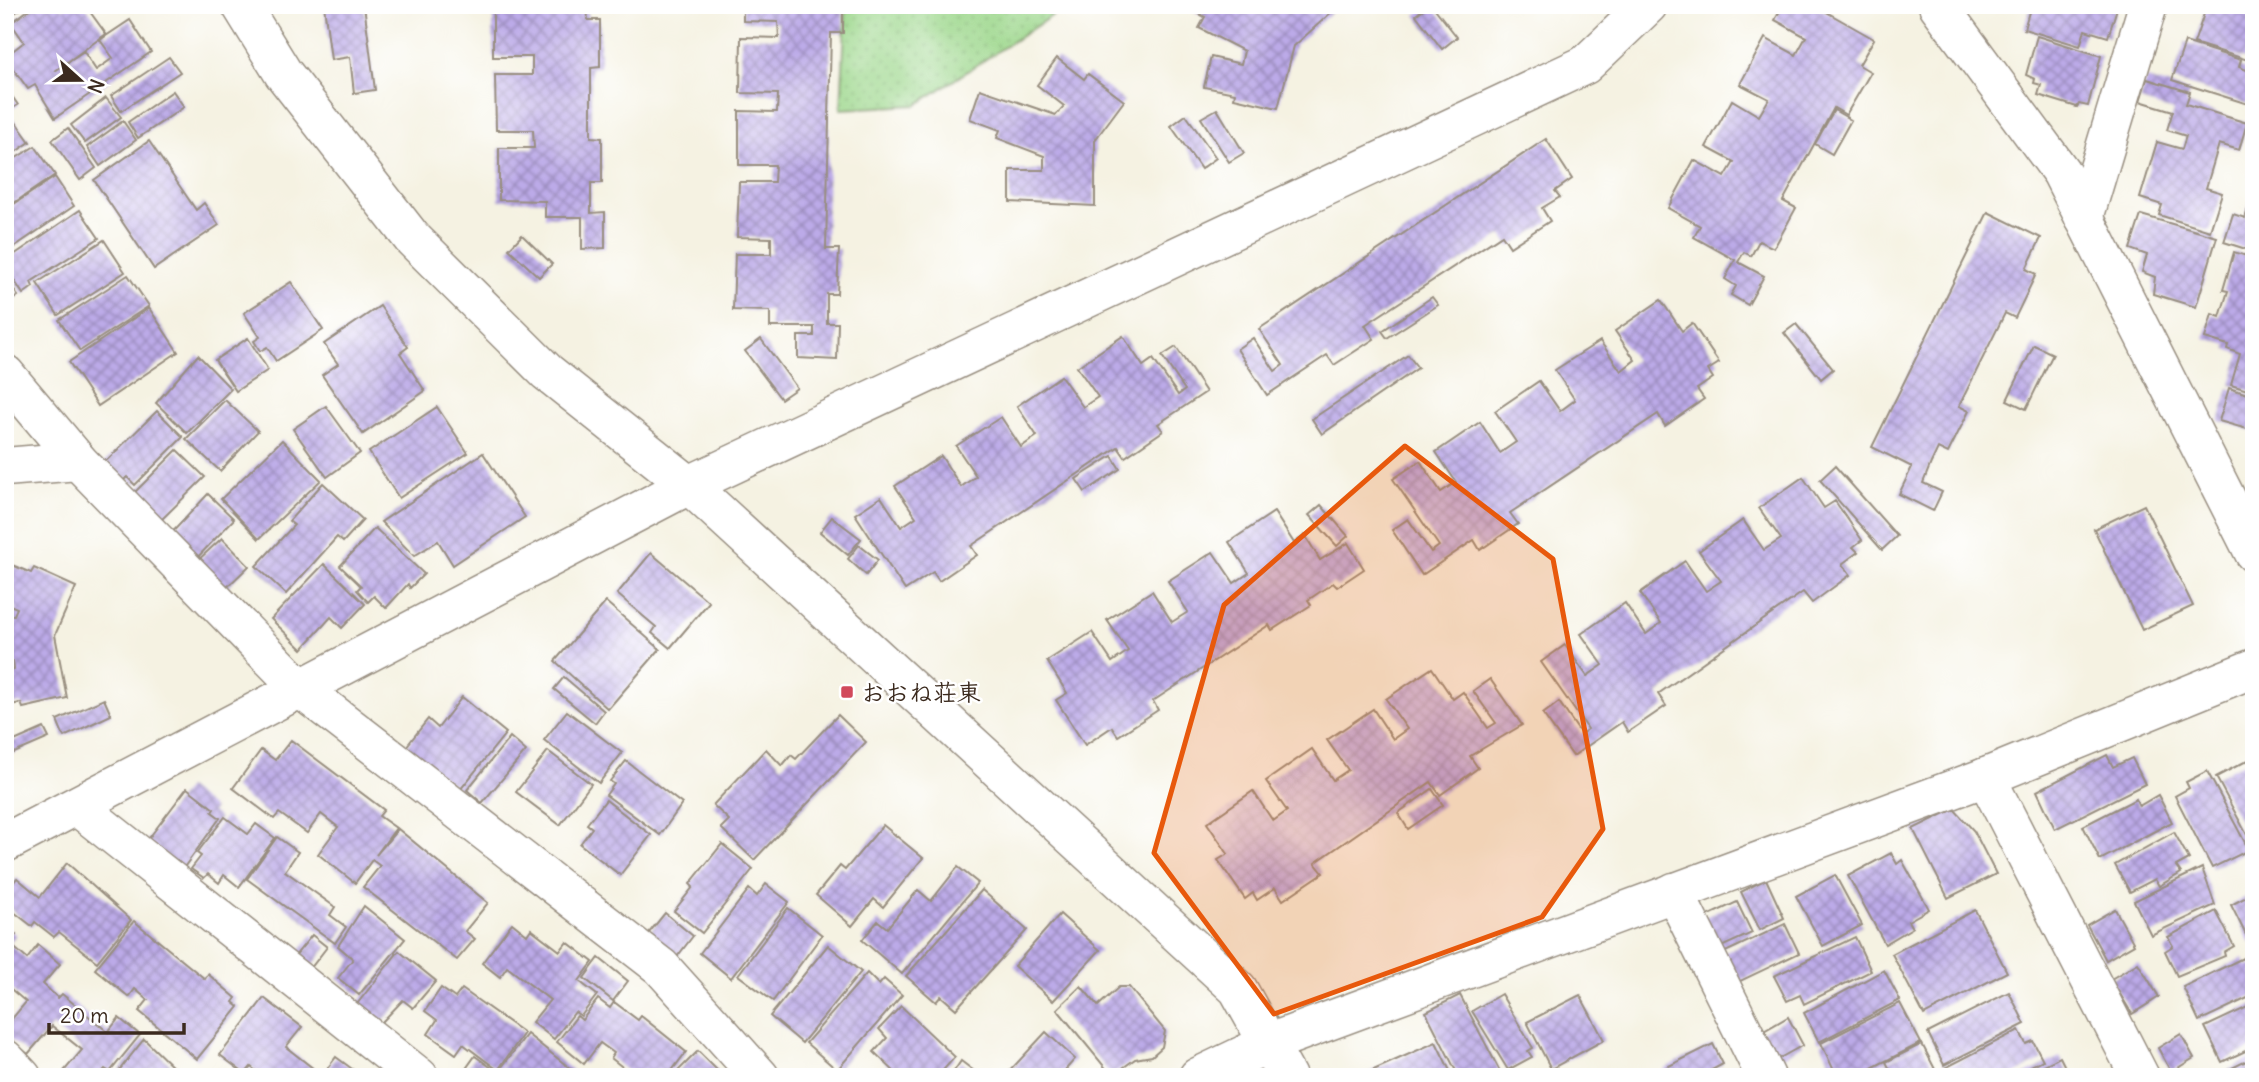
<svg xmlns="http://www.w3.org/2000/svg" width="2259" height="1082" font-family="Delius,'Klee One',sans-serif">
	<defs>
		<pattern id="park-dots" width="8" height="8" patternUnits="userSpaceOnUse" patternTransform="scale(1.75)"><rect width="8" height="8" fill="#9cd78b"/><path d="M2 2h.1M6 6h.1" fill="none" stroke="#87b978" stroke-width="1.8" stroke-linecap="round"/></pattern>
		<pattern id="building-cross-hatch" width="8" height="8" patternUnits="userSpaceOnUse" patternTransform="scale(1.75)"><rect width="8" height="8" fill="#bcaae8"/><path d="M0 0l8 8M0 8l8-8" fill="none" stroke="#9a8bbb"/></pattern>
	</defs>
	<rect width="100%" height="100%" fill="#fff"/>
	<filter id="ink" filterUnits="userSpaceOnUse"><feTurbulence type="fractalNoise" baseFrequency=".0143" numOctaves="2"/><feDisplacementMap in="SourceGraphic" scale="14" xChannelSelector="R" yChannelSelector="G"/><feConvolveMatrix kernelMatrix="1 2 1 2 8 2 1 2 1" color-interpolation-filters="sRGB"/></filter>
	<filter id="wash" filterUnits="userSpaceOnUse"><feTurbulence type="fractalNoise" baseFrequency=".00686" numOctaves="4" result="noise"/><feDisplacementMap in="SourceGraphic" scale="28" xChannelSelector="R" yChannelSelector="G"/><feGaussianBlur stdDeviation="1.57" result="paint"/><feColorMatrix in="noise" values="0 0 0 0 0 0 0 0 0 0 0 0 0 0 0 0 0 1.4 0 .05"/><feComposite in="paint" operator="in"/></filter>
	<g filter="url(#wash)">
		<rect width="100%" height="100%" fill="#f5f2e2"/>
		<!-- park -->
		<path fill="url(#park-dots)" stroke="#6c8054" stroke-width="2" d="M846 5H1068L916 105 841 109Z"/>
		<g id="blocks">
			<!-- building -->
			<g fill="url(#building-cross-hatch)">
				<path d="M5 5H21L22 8 5 19Z"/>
				<path d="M35 5H60L63 9 69 5H85L106 34 55 71 84 52 96 70 113 58 100 40 130 20 151 52 55 118 35 85 28 89 5 57 24 42 11 23Z"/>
				<path d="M324 5H364L375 90 354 93 350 57 331 60Z"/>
				<path d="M493 5H587L588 20H600V67L591 68V137L602 138V183H591V213L605 212V248L582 249V217H545V201L499 200V148H534L533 130H496L495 75H532V57H493Z"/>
				<path d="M743 5H843V33H831L826 249H839L837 294H827V323H838L837 360 798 358V336H814V327H770V311L733 310 735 254H771V238L737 237 739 182H774L775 165H739V111L777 112 778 94 740 93 741 37 779 38 778 22 743 21Z"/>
				<path d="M1183 5H1255L1265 10 1270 5H1329L1334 10 1294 46 1278 108 1234 98 1235 93 1204 87 1211 57 1241 64 1244 51 1199 28 1205 17Z"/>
				<path d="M1428 5H1432L1457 37 1442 49 1416 15Z"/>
				<path d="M1783 5H1814L1874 39 1859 65 1871 72 1846 115 1834 108 1783 201 1796 208 1774 248 1759 241 1751 256 1744 252 1738 262 1764 276 1748 305 1731 295 1736 286 1725 279 1735 260 1694 237 1700 226 1668 208 1694 160 1725 177 1734 162 1706 147 1732 100 1759 116 1769 99 1740 84 1765 38 1796 55 1806 37 1775 20Z"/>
				<path d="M2031 5H2118L2108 37 2085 30 2080 46 2024 29Z"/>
				<path d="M2207 5H2254V62L2194 43Z"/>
				<path d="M2037 36 2101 56 2088 106 2079 104 2077 107 2038 95 2041 85 2034 83 2035 79 2026 75Z"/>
				<path d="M2185 42 2241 60 2239 67 2254 73V86L2248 104 2172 80Z"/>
				<path d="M169 57 180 72 121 111 111 96Z"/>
				<path d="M1057 58 1084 79 1088 74 1124 101 1095 140V206L1010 202V170H1044V156L997 138 1000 130 970 119 980 89 1056 115 1064 106 1037 85Z"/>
				<path d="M2147 79 2190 92 2186 104 2247 123 2239 150 2219 144 2206 188 2222 193 2210 231 2159 215 2162 205 2140 198 2157 142 2182 149 2186 136 2167 130 2173 111 2140 101Z"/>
				<path d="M5 86 18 105 8 111 30 142 5 159Z"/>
				<path d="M173 91 184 107 138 138 128 122Z"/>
				<path d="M106 98 121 117 85 143 71 125Z"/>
				<path d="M1217 109 1244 153 1229 162 1201 118Z"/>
				<path d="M1834 110 1851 120 1832 154 1815 144Z"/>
				<path d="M1186 115 1216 158 1201 169 1171 126Z"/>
				<path d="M123 121 136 140 100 166 87 147Z"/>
				<path d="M68 128 96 168 80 180 52 140Z"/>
				<path d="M1546 139 1572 179 1555 191 1560 197 1542 208 1550 221 1510 247 1502 235 1365 325 1374 339 1334 365 1327 355 1267 395 1237 349 1253 338 1275 371 1283 365 1259 329Z"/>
				<path d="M149 141 196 210 204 203 219 225 154 269 94 180Z"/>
				<path d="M35 146 55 175 5 209V165Z"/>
				<path d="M55 177 74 206 5 253V210Z"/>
				<path d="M2253 191H2254V392L2231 385 2240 354 2227 349 2228 345 2205 338 2212 314 2220 317 2228 291 2223 290 2234 252 2250 257 2252 251 2224 242 2233 214 2245 218Z"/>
				<path d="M80 210 99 238 31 282 33 287 23 294 5 266V261Z"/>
				<path d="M1988 212 2041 238 2026 269 2036 274 2015 318 2005 313 1959 406 1969 411 1948 453 1938 448 1931 463 1923 483 1942 492 1933 511 1899 494 1912 467 1872 447Z"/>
				<path d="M2141 215 2217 237 2196 307 2153 294 2155 277 2142 272 2147 255 2130 249Z"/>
				<path d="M522 235 552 264 539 277 509 249Z"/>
				<path d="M104 240 125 272 58 315 37 283Z"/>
				<path d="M128 275 149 306 80 351 59 320Z"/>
				<path d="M8 282 18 296 5 305V284Z"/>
				<path d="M291 282 323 330 276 361 267 347 260 351 254 341 260 337 244 313Z"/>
				<path d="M1432 297 1438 305 1387 338 1382 331Z"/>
				<path d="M1661 300 1682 331 1692 323 1719 363 1708 370 1713 378 1697 389 1704 399 1665 426 1658 414 1510 513 1518 524 1480 550 1474 540 1422 575 1392 530 1408 519 1431 552 1439 546 1393 479 1420 461 1441 492 1456 482 1436 452 1480 422 1500 453 1516 442 1495 411 1539 381 1560 411 1575 400 1555 370 1600 341 1621 371 1635 360 1615 331Z"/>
				<path d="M380 306 408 347 400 353 425 391 363 434 322 375 338 364 324 344Z"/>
				<path d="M149 308 178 352 98 406 69 362Z"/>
				<path d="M1796 324 1833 369 1821 379 1784 333Z"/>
				<path d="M1123 336 1143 366 1153 359 1178 395 1185 390 1162 356 1176 347 1206 392 1158 424 1163 431 1125 457 1118 447 971 546 977 555 939 581 933 572 905 590 855 514 881 497 901 527 916 517 895 486 941 456 961 487 976 476 956 446 1001 417 1021 447 1037 436 1017 406 1061 376 1083 407 1098 397 1077 367Z"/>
				<path d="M248 338 268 370 236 391 215 360Z"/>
				<path d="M761 339 797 388 781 399 745 351Z"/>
				<path d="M2034 345 2053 354 2026 409 2007 400Z"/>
				<path d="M198 355 231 389 187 433 156 403Z"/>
				<path d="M1408 355 1418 368 1322 434 1312 419Z"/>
				<path d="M2229 388 2254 396V431L2219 421Z"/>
				<path d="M225 400 258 431 220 471 186 439Z"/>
				<path d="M326 406 360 453 327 477 293 429Z"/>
				<path d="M437 407 468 453 399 498 369 452Z"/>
				<path d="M157 411 183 437 135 485 127 477 121 483 102 465Z"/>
				<path d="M282 440 321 480 259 539 221 499Z"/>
				<path d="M177 450 205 477 160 521 133 494Z"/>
				<path d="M483 453 525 517 453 565 438 541 414 556 381 522Z"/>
				<path d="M1112 456 1120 469 1085 492 1076 479Z"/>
				<path d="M1835 466 1897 536 1882 550 1820 480Z"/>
				<path d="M1803 477 1824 508 1835 501 1862 540 1853 547 1858 552 1842 564 1850 575 1812 603 1803 592 1658 694 1666 706 1628 732 1622 722 1573 756 1543 714 1559 702 1581 734 1588 729 1541 662 1565 645 1587 676 1603 665 1581 634 1625 603 1646 634 1661 623 1640 593 1685 561 1706 591 1721 581 1699 551 1743 520 1764 550 1781 539 1759 508Z"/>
				<path d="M323 483 363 520 343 542 337 537 286 594 256 566 294 525 289 521Z"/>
				<path d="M208 494 234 519 193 562 167 538Z"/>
				<path d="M1321 505 1348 536 1337 546 1309 515Z"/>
				<path d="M2144 505 2193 606 2142 630 2094 529Z"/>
				<path d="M1274 512 1294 543 1305 535 1320 560 1348 543 1364 569 1337 587 1333 583 1308 600 1311 605 1272 630 1269 625 1153 701 1158 710 1118 736 1112 727 1085 745 1056 700 1067 693 1047 661 1092 632 1112 662 1128 651 1107 620 1152 591 1172 622 1188 612 1168 581 1213 552 1234 583 1249 573 1229 542Z"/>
				<path d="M832 517 861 539 848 555 820 532Z"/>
				<path d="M375 528 424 574 410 588 408 584 386 608 374 596 368 602 357 590 361 586 340 566Z"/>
				<path d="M222 538 249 566 222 592 195 563Z"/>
				<path d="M859 545 878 560 866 575 848 559Z"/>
				<path d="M651 553 709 602 670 648 652 633 656 627 617 594Z"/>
				<path d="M5 562 31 573 34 568 76 587 55 635 67 698 23 708 21 703 5 706V671L14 669 13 661H5V615H14L17 608 5 603Z"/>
				<path d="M324 564 365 604 342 628 331 617 302 649 271 619Z"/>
				<path d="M606 602 660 649 608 709 555 661Z"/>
				<path d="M1432 668 1453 699 1463 692 1488 728 1496 723 1473 691 1490 679 1522 725 1470 756 1478 768 1440 795 1431 782 1315 863 1323 873 1283 900 1275 888 1257 900 1253 893 1245 899 1218 860 1228 854 1207 823 1253 791 1273 821 1287 811 1266 781 1312 749 1333 780 1348 770 1327 740 1373 709 1393 739 1407 729 1386 699Z"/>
				<path d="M564 677 604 711 595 723 554 689Z"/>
				<path d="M462 697 506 733 460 790 406 747 428 719 438 728Z"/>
				<path d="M104 699 111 715 64 737 57 720Z"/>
				<path d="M567 711 622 753 599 783 544 740Z"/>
				<path d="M838 715 866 742 754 860 721 828 729 820 713 805 766 749 782 766 791 755 796 759Z"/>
				<path d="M44 728 49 738 5 757V745Z"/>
				<path d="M510 737 526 751 482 803 467 790Z"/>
				<path d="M291 740 384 810 379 816 396 828 376 855 398 829 488 903 465 931 475 939 457 960 363 887 380 866 372 860 355 883 318 854 338 827 321 814 307 833 279 813 274 819 233 788 261 750 275 760Z"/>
				<path d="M548 751 591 784 560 825 516 792Z"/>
				<path d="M2107 755 2113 767 2132 758 2145 784 2055 829 2037 791Z"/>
				<path d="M2254 757V848L2216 777Z"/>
				<path d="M626 761 682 804 660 835 606 795 614 784 610 781Z"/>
				<path d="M2207 771 2249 850 2212 868 2175 796 2189 788 2186 782Z"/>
				<path d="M187 788 214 809 212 812 220 818 182 870 146 842Z"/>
				<path d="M1432 789 1443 805 1408 829 1398 813Z"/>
				<path d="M2158 795 2172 822 2100 860 2083 826 2136 799 2139 806Z"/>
				<path d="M606 800 651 835 620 875 580 844 592 828 587 824Z"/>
				<path d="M1954 809 1974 831 1996 874 1948 898 1913 829Z"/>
				<path d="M225 817 248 834 256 824 275 838 239 887 224 875 219 883 208 874 204 878 191 869 201 856 197 853Z"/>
				<path d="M883 825 923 858 883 907 874 899 852 926 816 895 840 866 845 870Z"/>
				<path d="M2174 832 2189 859 2176 866 2181 873 2159 886 2155 879 2130 892 2115 865Z"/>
				<path d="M277 837 298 852 285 871 335 907 330 915 346 927 335 943 247 879Z"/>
				<path d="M722 844 753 869 702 933 674 911 693 887 690 884Z"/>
				<path d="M1891 853 1897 864 1902 860 1929 909 1908 921 1912 928 1885 944 1848 876Z"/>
				<path d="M67 863 131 920 97 962 59 932 54 937 35 922 32 926 5 905V893L17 878 40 897Z"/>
				<path d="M958 867 978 883 902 974 862 940 878 921 887 928 918 890 931 901Z"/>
				<path d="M2202 868 2215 905 2151 935 2134 901Z"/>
				<path d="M1835 875 1862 925 1823 946 1796 896Z"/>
				<path d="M1766 879 1784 918 1760 930 1741 892Z"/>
				<path d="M766 884 789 902 731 978 700 953 749 889 757 896Z"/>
				<path d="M982 890 1027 930 956 1009 941 996 936 1002 906 976Z"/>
				<path d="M2254 893V941L2250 943 2231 905Z"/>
				<path d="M1737 902 1752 933 1717 949 1703 918Z"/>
				<path d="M364 906 405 939 359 995 338 978 353 959 338 946Z"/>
				<path d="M788 908 822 935 773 1001 738 975Z"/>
				<path d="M2115 909 2134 944 2106 960 2087 925Z"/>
				<path d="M1975 910 2007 972 1924 1015 1892 954Z"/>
				<path d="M2216 911 2234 946 2224 952 2225 956 2177 976 2165 951 2173 946 2168 937Z"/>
				<path d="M665 913 693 936 673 962 644 939Z"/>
				<path d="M1060 914 1100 950 1053 1001 1014 966Z"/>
				<path d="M134 921 205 979 208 974 236 998 233 1002 239 1007 197 1059 139 1011 148 1000 135 989 129 997 95 969Z"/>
				<path d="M512 923 527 935 531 929 560 951 567 942 593 962 579 981 597 995 581 1016 575 1012 554 1039 532 1022 550 1000 507 967 500 977 482 963Z"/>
				<path d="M1785 924 1799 953 1734 984 1721 954Z"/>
				<path d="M5 926 16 935 9 943 27 959 38 945 60 964 43 984 58 998 62 994 108 1032 119 1018 140 1035 110 1072 105 1069 98 1077H59L82 1050 52 1026 28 1054 5 1035V1027L26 1002 5 984Z"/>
				<path d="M312 935 327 947 310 969 294 957Z"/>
				<path d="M1855 937 1871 971 1804 1004 1800 995 1787 1001 1774 976Z"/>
				<path d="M828 945 861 972 802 1043 770 1016Z"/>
				<path d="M399 951 436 981 413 1008 403 1000 380 1024 357 1004Z"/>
				<path d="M599 958 628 981 613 1001 584 978Z"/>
				<path d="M2243 958 2246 966 2251 964 2254 969V995L2199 1021 2183 987Z"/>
				<path d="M2138 963 2159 997 2132 1014 2111 979Z"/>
				<path d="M1884 970 1900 1000 1819 1042 1804 1013Z"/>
				<path d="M867 973 879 985 884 979 902 995 837 1070 806 1043Z"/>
				<path d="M1081 986 1098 1006 1119 987H1129L1165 1031 1162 1047 1152 1056 1135 1059 1112 1076 1057 1009Z"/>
				<path d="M441 988 455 998 462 989 524 1033 498 1070 463 1044 456 1054 428 1034 437 1020 425 1011Z"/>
				<path d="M2009 992 2025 1024 1944 1065 1928 1033Z"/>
				<path d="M1501 994 1533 1048 1528 1051 1532 1057 1508 1070 1472 1011Z"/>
				<path d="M1460 995 1503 1077H1459L1426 1012Z"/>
				<path d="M1580 995 1604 1040 1551 1069 1527 1022Z"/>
				<path d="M264 998 302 1027 286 1047 319 1073 316 1077 267 1074 263 1077 251 1067 245 1074 220 1055Z"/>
				<path d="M598 999 610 1008 614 1002 638 1020 641 1016 686 1052 667 1077H635L611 1058 614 1053 600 1043 584 1064 557 1042 577 1016 582 1020Z"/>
				<path d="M1900 1003 1921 1043 1854 1077H1837L1821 1043Z"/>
				<path d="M2254 1004V1047L2222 1062 2205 1027Z"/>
				<path d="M901 1006 955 1057 937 1077H900L874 1052 887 1038 879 1029Z"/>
				<path d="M1788 1017 1803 1045 1778 1059 1762 1032Z"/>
				<path d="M2019 1030 2026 1044 2033 1041 2043 1060 2009 1077H1949L1945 1068Z"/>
				<path d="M1046 1032 1075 1059 1059 1077H1004Z"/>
				<path d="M527 1034 581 1077 496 1075Z"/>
				<path d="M2181 1034 2194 1058 2171 1072 2158 1048Z"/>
				<path d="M144 1039 179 1073 177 1077H114Z"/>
				<path d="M1436 1042 1453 1077H1358Z"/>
				<path d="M1713 1044 1723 1064 1699 1077H1656L1665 1072 1663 1069Z"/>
				<path d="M1922 1044 1939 1077H1894L1886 1062Z"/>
				<path d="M698 1051 721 1074 718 1077H672Z"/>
				<path d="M475 1056 493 1069 488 1077H460Z"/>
				<path d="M336 1057 359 1074 356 1077H321Z"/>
				<path d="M2060 1057 2070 1077H2020Z"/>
				<path d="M2254 1057V1077H2214Z"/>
				<path d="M961 1061 982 1077H950Z"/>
			</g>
		</g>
	</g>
	<g filter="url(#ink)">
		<use href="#blocks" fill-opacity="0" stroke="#988e80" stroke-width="2"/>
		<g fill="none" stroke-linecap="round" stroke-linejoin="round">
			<!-- minor casing -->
			<g stroke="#988e80" stroke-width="41">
				<g id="minor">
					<path d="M241 5 283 73 412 238 547 372 689 485 1238 989 1287 1077"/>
					<path d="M1938 5 2061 172 2254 553"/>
					<path d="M2084 218 2148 5"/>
					<path d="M5 374 78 461 302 690 661 967 760 1077"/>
					<path d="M5 467 78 461"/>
					<path d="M1986 777 2140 1077"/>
					<path d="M78 807 419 1077"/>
					<path d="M5 843 689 485 1585 65 1648 5"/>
					<path d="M1674 892 1766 1077"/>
					<path d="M5 1059 22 1077"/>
					<path d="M1198 1077 1269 1043 1986 777 2254 668"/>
				</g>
			</g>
			<!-- minor -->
			<use href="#minor" stroke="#fff" stroke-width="38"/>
		</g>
	</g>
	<!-- marked area -->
	<path fill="#e8590c" fill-opacity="0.2" stroke="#e8590c" stroke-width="5" stroke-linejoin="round" d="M1405 446 1553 559 1603 829 1542 917 1274 1014 1154 853 1224 605Z"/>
	<!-- markers -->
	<rect fill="#d1495b" stroke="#fff" stroke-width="2.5" x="840" y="685" width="14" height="14" rx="3.5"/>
	<g text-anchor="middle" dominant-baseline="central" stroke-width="5" stroke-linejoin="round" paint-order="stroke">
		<!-- poi labels -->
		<g font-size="24" font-weight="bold" fill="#3b2a1e" stroke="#fff" text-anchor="start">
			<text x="861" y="692">おおね荘東</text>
		</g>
	</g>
	<!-- margin -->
	<rect width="2259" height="1082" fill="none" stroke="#fff" stroke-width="28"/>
	<!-- north arrow -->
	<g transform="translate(80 80) rotate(111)" stroke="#ffffff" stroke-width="5" paint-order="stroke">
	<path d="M0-5L12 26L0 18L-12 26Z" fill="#3b2a1e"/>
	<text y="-10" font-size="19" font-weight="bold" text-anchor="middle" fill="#3b2a1e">N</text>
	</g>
	<!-- scale -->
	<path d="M49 1023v10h135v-10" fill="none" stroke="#3b2a1e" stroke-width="3.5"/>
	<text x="60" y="1023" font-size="21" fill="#3b2a1e" stroke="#ffffff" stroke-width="5" paint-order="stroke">20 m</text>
</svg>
